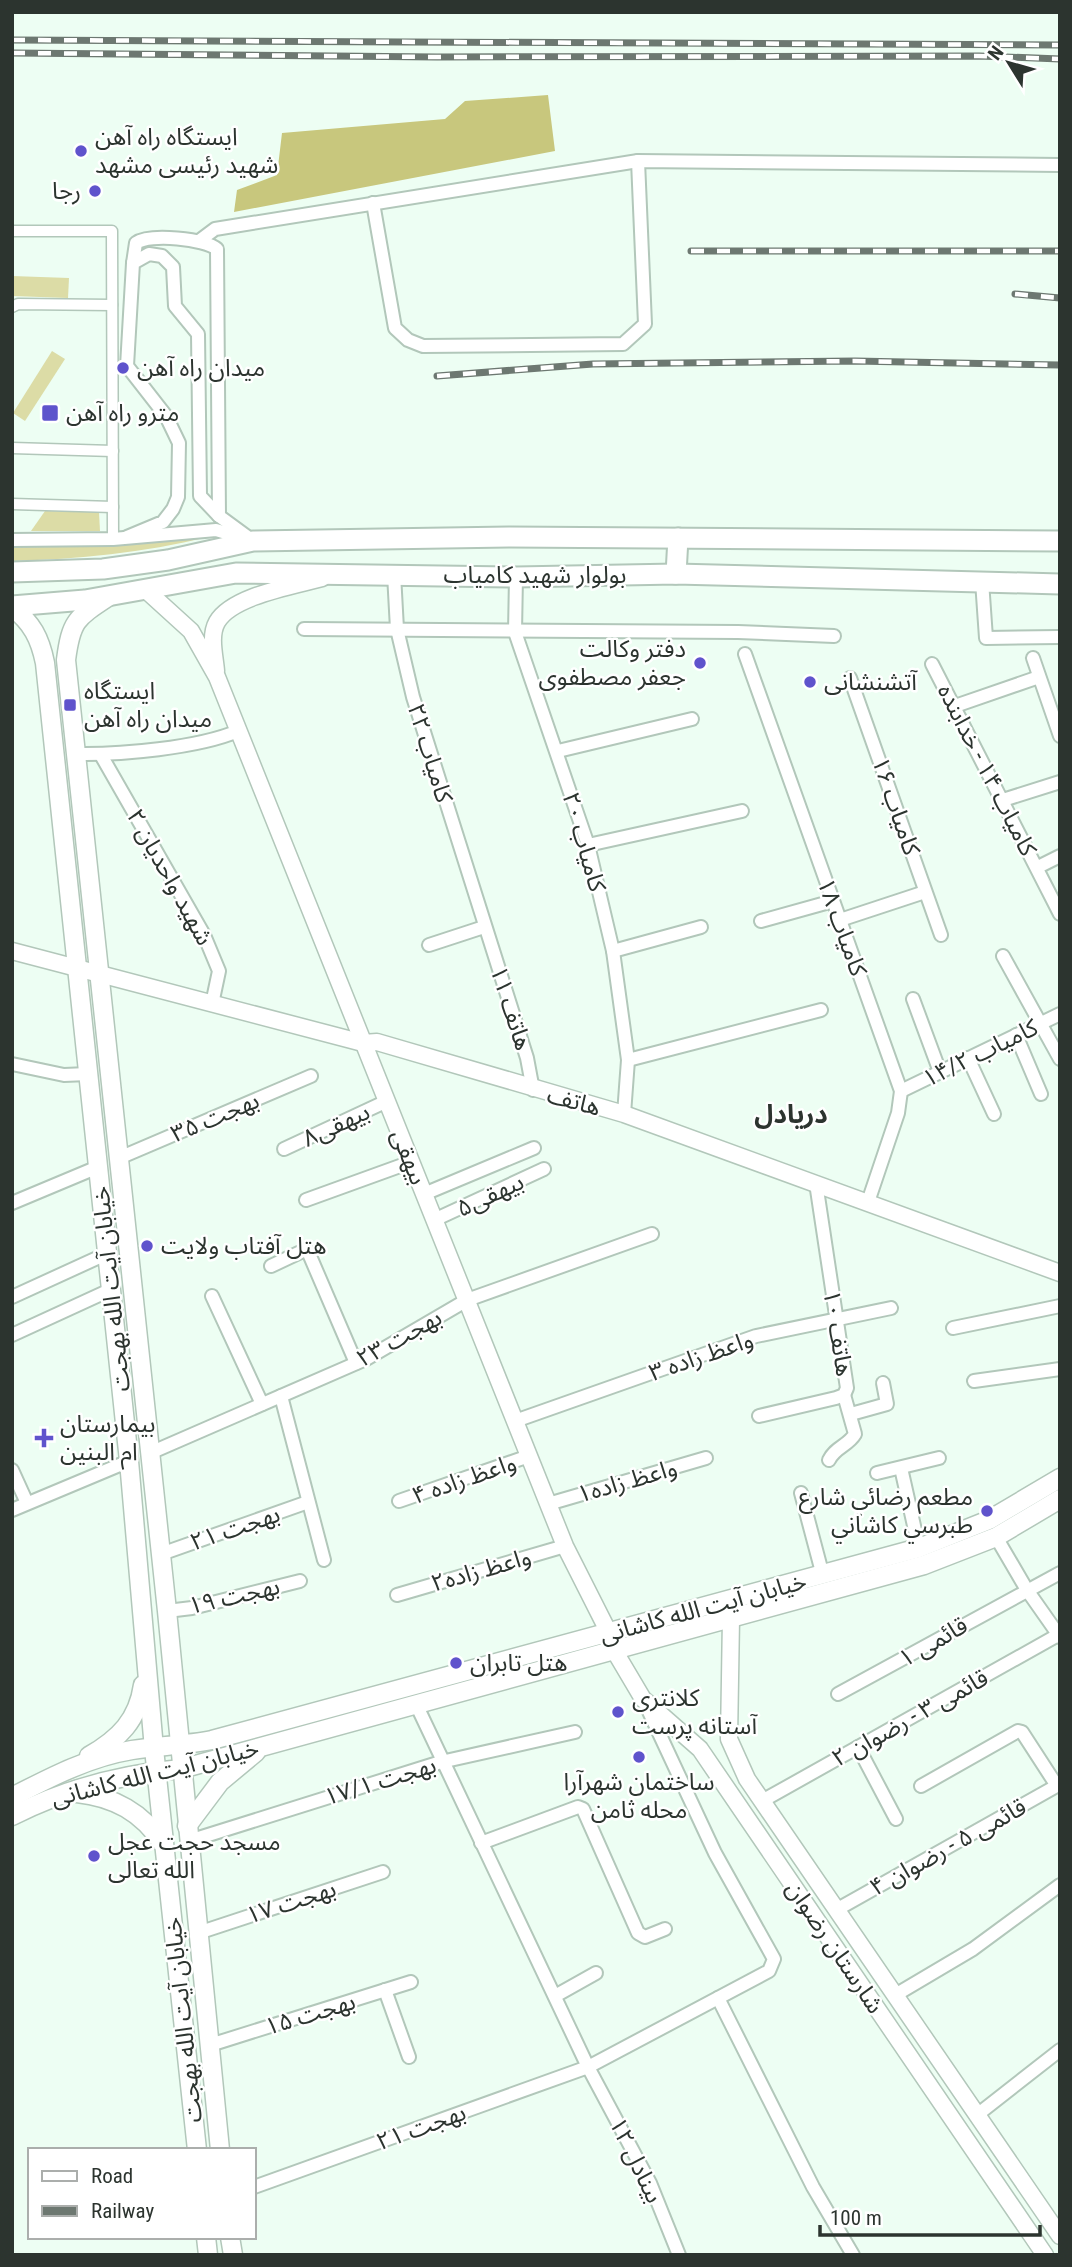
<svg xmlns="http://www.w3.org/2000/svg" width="1072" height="2267" font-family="'Roboto Condensed','Noto Sans Arabic',sans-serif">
	<rect width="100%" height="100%" fill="#edfef3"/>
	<!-- green -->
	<g fill="#dcdca6">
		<path d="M12 276 69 278 68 298 12 296Z"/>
		<path d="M52 351 65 359 25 421 13 413Z"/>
		<path d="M45 511 99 512 100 531H31Z"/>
		<path d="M208 537C143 553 79 559 12 561V546L95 547Z"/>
	</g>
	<!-- forest -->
	<path fill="#c8c77d" d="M548 95 555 151 234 212 237 190 277 175 282 133 445 119 465 101Z"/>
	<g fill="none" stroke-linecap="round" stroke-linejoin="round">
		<!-- pedestrian casing -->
		<g stroke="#b2c7ba" stroke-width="13">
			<g id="pedestrian">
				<path d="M12 231H112L113 539"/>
				<path d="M12 307 18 304 112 305"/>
				<path d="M12 448 113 451"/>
				<path d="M12 504 113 507"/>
			</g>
		</g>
		<!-- minor casing -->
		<g stroke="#b2c7ba" stroke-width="16">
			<g id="minor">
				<path d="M373 203 395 328 408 340 423 346 623 344 645 324 638 161"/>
				<path d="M199 241 215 229 638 161 1060 165"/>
				<path d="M133 263 136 243C150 233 205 239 217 249L219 516 253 541"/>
				<path d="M127 537 163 522 173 509 178 497 179 443 166 416 127 366 133 263 149 254 162 256 173 267 175 306 198 334 200 496 219 516"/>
				<path d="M12 540 113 539 216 530 243 538"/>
				<path d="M394 574 397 629 413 697 527 1058 533 1090"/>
				<path d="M516 577 515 632 588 845 613 951 628 1060 624 1114"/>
				<path d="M982 581 986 638 1060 637"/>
				<path d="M304 629 738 632 834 636"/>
				<path d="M745 654 901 1091 898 1113 868 1202"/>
				<path d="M1033 658 1060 736"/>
				<path d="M932 664 1060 914"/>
				<path d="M850 678 941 935"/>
				<path d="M955 706 1039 677"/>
				<path d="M558 751 692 719"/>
				<path d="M75 754C120 755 198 748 238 731"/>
				<path d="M101 755 204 935 219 971 212 1004"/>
				<path d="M1003 800 1060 782"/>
				<path d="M588 845 742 811"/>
				<path d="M1038 867 1060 856"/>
				<path d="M840 920 925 892"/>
				<path d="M761 921 833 901"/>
				<path d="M429 945 484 927"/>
				<path d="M613 951 701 927"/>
				<path d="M1003 956 1060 1059"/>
				<path d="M913 999 940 1072"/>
				<path d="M1016 1035 1041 1094"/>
				<path d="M968 1058 994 1114"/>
				<path d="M628 1060 821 1010"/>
				<path d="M12 1064 64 1075 88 1074"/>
				<path d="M901 1091 1060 1014"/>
				<path d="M284 1149 387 1101"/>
				<path d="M119 1158 311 1076"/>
				<path d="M424 1194 534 1148"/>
				<path d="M306 1200 411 1162"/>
				<path d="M12 1203 98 1167"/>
				<path d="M434 1220 544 1169"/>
				<path d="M271 1266 307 1249 356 1363"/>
				<path d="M212 1296 262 1404"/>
				<path d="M12 1297 106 1254"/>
				<path d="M953 1328 1060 1306"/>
				<path d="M12 1335 110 1290"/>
				<path d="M974 1381 1060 1369"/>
				<path d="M281 1396 324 1560"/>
				<path d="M851 1414 887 1404 883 1383"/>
				<path d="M759 1416 836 1398 844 1395 847 1388 816 1183"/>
				<path d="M515 1421 756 1336 891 1308"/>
				<path d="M150 1453 366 1359 467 1300 652 1234"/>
				<path d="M829 1460C835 1447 848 1446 855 1434L844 1395"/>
				<path d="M901 1468 919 1548"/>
				<path d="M12 1470 27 1503"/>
				<path d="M877 1473 939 1458"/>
				<path d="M801 1493 823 1576"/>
				<path d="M399 1501 529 1456"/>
				<path d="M548 1504 706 1458"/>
				<path d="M12 1510 129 1461"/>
				<path d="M996 1537 1027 1590 1060 1637"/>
				<path d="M161 1554 308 1502"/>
				<path d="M397 1595 565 1546"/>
				<path d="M167 1611 192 1608 300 1581"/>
				<path d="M838 1694 1060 1573"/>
				<path d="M416 1704 588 2067 650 2183 679 2255"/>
				<path d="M858 1747 896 1819"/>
				<path d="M921 1786 1018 1731 1022 1732 1057 1786"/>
				<path d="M762 1801 1058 1635"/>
				<path d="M189 1841 441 1762 575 1732"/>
				<path d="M481 1843 578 1807 583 1809 638 1933 645 1937 665 1929"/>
				<path d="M836 1910 1060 1784"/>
				<path d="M198 1933 383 1872"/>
				<path d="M385 1990 409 2057"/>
				<path d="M897 1994 973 1949 1060 1885"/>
				<path d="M555 1996 596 1973"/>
				<path d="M718 1998 813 2187 853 2255"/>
				<path d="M210 2045 411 1982"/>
				<path d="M977 2115 1060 2050"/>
				<path d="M254 2187 588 2067 769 1971 774 1959 715 1853 645 1703"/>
			</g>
		</g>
		<!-- tertiary casing -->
		<g stroke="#b2c7ba" stroke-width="19">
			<g id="tertiary">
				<path d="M147 591 191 631 217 677 565 1546 609 1633 614 1650 643 1699 700 1749 1045 2255"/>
				<path d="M216 671C215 657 209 636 217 622 232 596 293 586 322 578"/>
				<path d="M12 951 363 1043 377 1042 624 1114 1060 1273"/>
				<path d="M731 1618 729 1739 747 1779 1060 2236"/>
			</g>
		</g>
		<!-- secondary casing -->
		<g stroke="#b2c7ba" stroke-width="21">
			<g id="secondary">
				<path d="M108 597C76 618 71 621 66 660L167 1611 220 2150"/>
				<path d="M12 607C32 623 40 638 45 663L129 1461 154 1749 197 2150"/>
				<path d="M89 1756C119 1739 138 1720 143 1685"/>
				<path d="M77 1793C114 1797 142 1812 163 1844"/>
				<path d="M12 1797C51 1777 89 1757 132 1750 159 1746 186 1745 212 1740L919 1548 989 1520 1060 1478"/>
				<path d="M12 1816C65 1789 122 1774 181 1769L924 1565 996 1537 1060 1499"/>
				<path d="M187 1826 220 1782 256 1752"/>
				<path d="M206 2237 208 2255"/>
				<path d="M230 2237 233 2255"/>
			</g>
		</g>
		<!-- primary casing -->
		<g stroke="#b2c7ba" stroke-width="23">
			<g id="primary">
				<path d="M12 572 103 569 168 560 253 541 509 537 1060 541"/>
				<path d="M676 574 678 538"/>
				<path d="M12 606 85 600 236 573 516 577 676 574 1060 584"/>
			</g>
		</g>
		<!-- pedestrian -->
		<use href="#pedestrian" stroke="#fff" stroke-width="10"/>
		<!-- minor -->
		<use href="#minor" stroke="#fff" stroke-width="12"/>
		<!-- tertiary -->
		<use href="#tertiary" stroke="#fff" stroke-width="16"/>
		<!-- secondary -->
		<use href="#secondary" stroke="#fff" stroke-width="18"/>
		<!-- primary -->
		<use href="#primary" stroke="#fff" stroke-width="19"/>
		<!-- rail casing -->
		<g stroke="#6d7871" stroke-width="7">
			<g id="rail">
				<path d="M12 40 1060 45"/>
				<path d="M12 53 437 57 979 56 1060 59"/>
				<path d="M691 251H1060"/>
				<path d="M1015 294 1060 298"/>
				<path d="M437 376 593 364 855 361 1060 365"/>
			</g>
		</g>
		<!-- rail -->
		<use href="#rail" stroke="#fff" stroke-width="4.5" stroke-dasharray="13" stroke-linecap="butt"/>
	</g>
	<!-- markers -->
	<g fill="#5f53cc" stroke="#fff" stroke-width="2.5">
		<circle cx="81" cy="151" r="7"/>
		<circle cx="95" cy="191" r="7"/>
		<circle cx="123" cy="368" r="7"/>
		<rect x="41" y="404" width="18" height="18" rx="3.5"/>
		<circle cx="700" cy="663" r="7"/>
		<circle cx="810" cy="682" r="7"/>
		<rect x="63" y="698" width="14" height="14" rx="3.5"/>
		<circle cx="147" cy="1246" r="7"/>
		<path d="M40.5 1427.5h7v7h7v7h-7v7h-7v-7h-7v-7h7z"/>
		<circle cx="987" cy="1511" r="7"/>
		<circle cx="456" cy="1663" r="7"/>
		<circle cx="618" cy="1712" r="7"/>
		<circle cx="639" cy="1757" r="7"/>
		<circle cx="94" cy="1856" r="7"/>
	</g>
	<g text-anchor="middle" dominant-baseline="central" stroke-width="5" stroke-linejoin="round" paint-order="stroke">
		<!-- poi labels -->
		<g font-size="24" fill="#2c342f" stroke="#fff" text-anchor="start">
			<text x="95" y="137">ایستگاه راه آهن<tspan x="95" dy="28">شهید رئیسی مشهد</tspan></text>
			<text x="81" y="191" text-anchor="end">رجا</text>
			<text x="137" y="368">میدان راه آهن</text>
			<text x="66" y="413">مترو راه آهن</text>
			<text x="686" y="649" text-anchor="end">دفتر وکالت<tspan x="686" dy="28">جعفر مصطفوی</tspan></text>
			<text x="824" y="682">آتشنشانی</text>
			<text x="84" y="691">ایستگاه<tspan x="84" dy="28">میدان راه آهن</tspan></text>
			<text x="161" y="1246">هتل آفتاب ولایت</text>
			<text x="60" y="1424">بیمارستان<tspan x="60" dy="28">ام البنین</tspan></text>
			<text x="973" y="1497" text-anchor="end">مطعم رضائي شارع<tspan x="973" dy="28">طبرسي كاشاني</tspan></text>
			<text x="470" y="1663">هتل تابران</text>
			<text x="632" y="1698">کلانتری<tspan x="632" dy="28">آستانه پرست</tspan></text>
			<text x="639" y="1782" text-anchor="middle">ساختمان شهرآرا<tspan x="639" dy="28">محله ثامن</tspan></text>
			<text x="108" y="1842">مسجد حجت عجل<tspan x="108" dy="28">الله تعالی</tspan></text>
		</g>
		<!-- street labels -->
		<g font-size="24" fill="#2c342f" stroke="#fff">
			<text x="535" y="575">بولوار شهید کامیاب</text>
			<text transform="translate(430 753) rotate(73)">کامیاب ۲۲</text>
			<text transform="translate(987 770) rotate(63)">کامیاب ۱۴ - خدابنده</text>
			<text transform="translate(896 806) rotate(71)">کامیاب ۱۶</text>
			<text transform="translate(584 842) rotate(74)">کامیاب ۲۰</text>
			<text transform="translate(170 877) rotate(61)">شهید واحدیان ۲</text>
			<text transform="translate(842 927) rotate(70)">کامیاب ۱۸</text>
			<text transform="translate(511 1008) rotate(72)">هاتف ۱۱</text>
			<text transform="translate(980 1053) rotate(-26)">کامیاب ۱۴/۲</text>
			<text transform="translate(574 1101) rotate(15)">هاتف</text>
			<text transform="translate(215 1117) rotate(-23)">بهجت ۳۵</text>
			<text transform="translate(336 1125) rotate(-25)">بیهقی۸</text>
			<text transform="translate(409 1157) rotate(68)">بیهقی</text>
			<text transform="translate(490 1195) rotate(-25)">بیهقی۵</text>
			<text transform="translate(111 1289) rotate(-96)">خیابان آیت الله بهجت</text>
			<text transform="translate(838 1333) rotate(81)">هاتف ۱۰</text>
			<text transform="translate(399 1338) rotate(-29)">بهجت ۲۳</text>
			<text transform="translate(701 1356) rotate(-19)">واعظ زاده ۳</text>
			<text transform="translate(464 1479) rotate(-19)">واعظ زاده ۴</text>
			<text transform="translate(627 1481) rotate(-16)">واعظ زاده۱</text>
			<text transform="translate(235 1528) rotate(-19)">بهجت ۲۱</text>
			<text transform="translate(481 1570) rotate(-16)">واعظ زاده۲</text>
			<text transform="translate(234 1596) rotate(-13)">بهجت ۱۹</text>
			<text transform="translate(703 1608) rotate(-15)">خیابان آیت الله کاشانی</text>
			<text transform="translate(933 1642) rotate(-30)">قائمی ۱</text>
			<text transform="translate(910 1718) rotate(-29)">قائمی ۳ - رضوان ۲</text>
			<text transform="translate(155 1773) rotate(-14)">خیابان آیت الله کاشانی</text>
			<text transform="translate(380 1781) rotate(-17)">بهجت ۱۷/۱</text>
			<text transform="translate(948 1847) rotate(-29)">قائمی ۵ - رضوان ۴</text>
			<text transform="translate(291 1902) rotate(-18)">بهجت ۱۷</text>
			<text transform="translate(835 1947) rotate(56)">شارستان رضوان</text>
			<text transform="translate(310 2014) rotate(-17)">بهجت ۱۵</text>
			<text transform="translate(183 2020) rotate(-96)">خیابان آیت الله بهجت</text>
			<text transform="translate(421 2127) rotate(-20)">بهجت ۲۱</text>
			<text transform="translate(636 2160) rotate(64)">بینادل ۱۲</text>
		</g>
		<!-- neighbourhood labels -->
		<g font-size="26" font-weight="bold" fill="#2c342f" stroke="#fff">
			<text x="791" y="1114">دریادل</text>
		</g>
	</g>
	<!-- border -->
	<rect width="1072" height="2267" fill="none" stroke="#2c342f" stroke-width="28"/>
	<!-- legend -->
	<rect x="28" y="2148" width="228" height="91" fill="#ffffff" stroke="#abaeac" stroke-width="2"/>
	<rect x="42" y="2171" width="35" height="10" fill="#ffffff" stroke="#abaeac" stroke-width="2"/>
	<text x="91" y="2183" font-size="21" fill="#2c342f">Road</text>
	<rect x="42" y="2206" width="35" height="10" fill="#6d7871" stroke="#abaeac" stroke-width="2"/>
	<text x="91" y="2218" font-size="21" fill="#2c342f">Railway</text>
	<!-- north arrow -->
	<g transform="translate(1009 63) rotate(307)" stroke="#ffffff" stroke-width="5" paint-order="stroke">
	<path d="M0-5L12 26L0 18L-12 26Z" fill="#2c342f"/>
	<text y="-10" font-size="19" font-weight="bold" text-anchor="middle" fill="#2c342f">N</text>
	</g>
	<!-- scale -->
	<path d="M820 2225v10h220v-10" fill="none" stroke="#2c342f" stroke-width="3.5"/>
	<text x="830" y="2225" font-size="21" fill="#2c342f" stroke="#ffffff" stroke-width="5" paint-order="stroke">100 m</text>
</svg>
